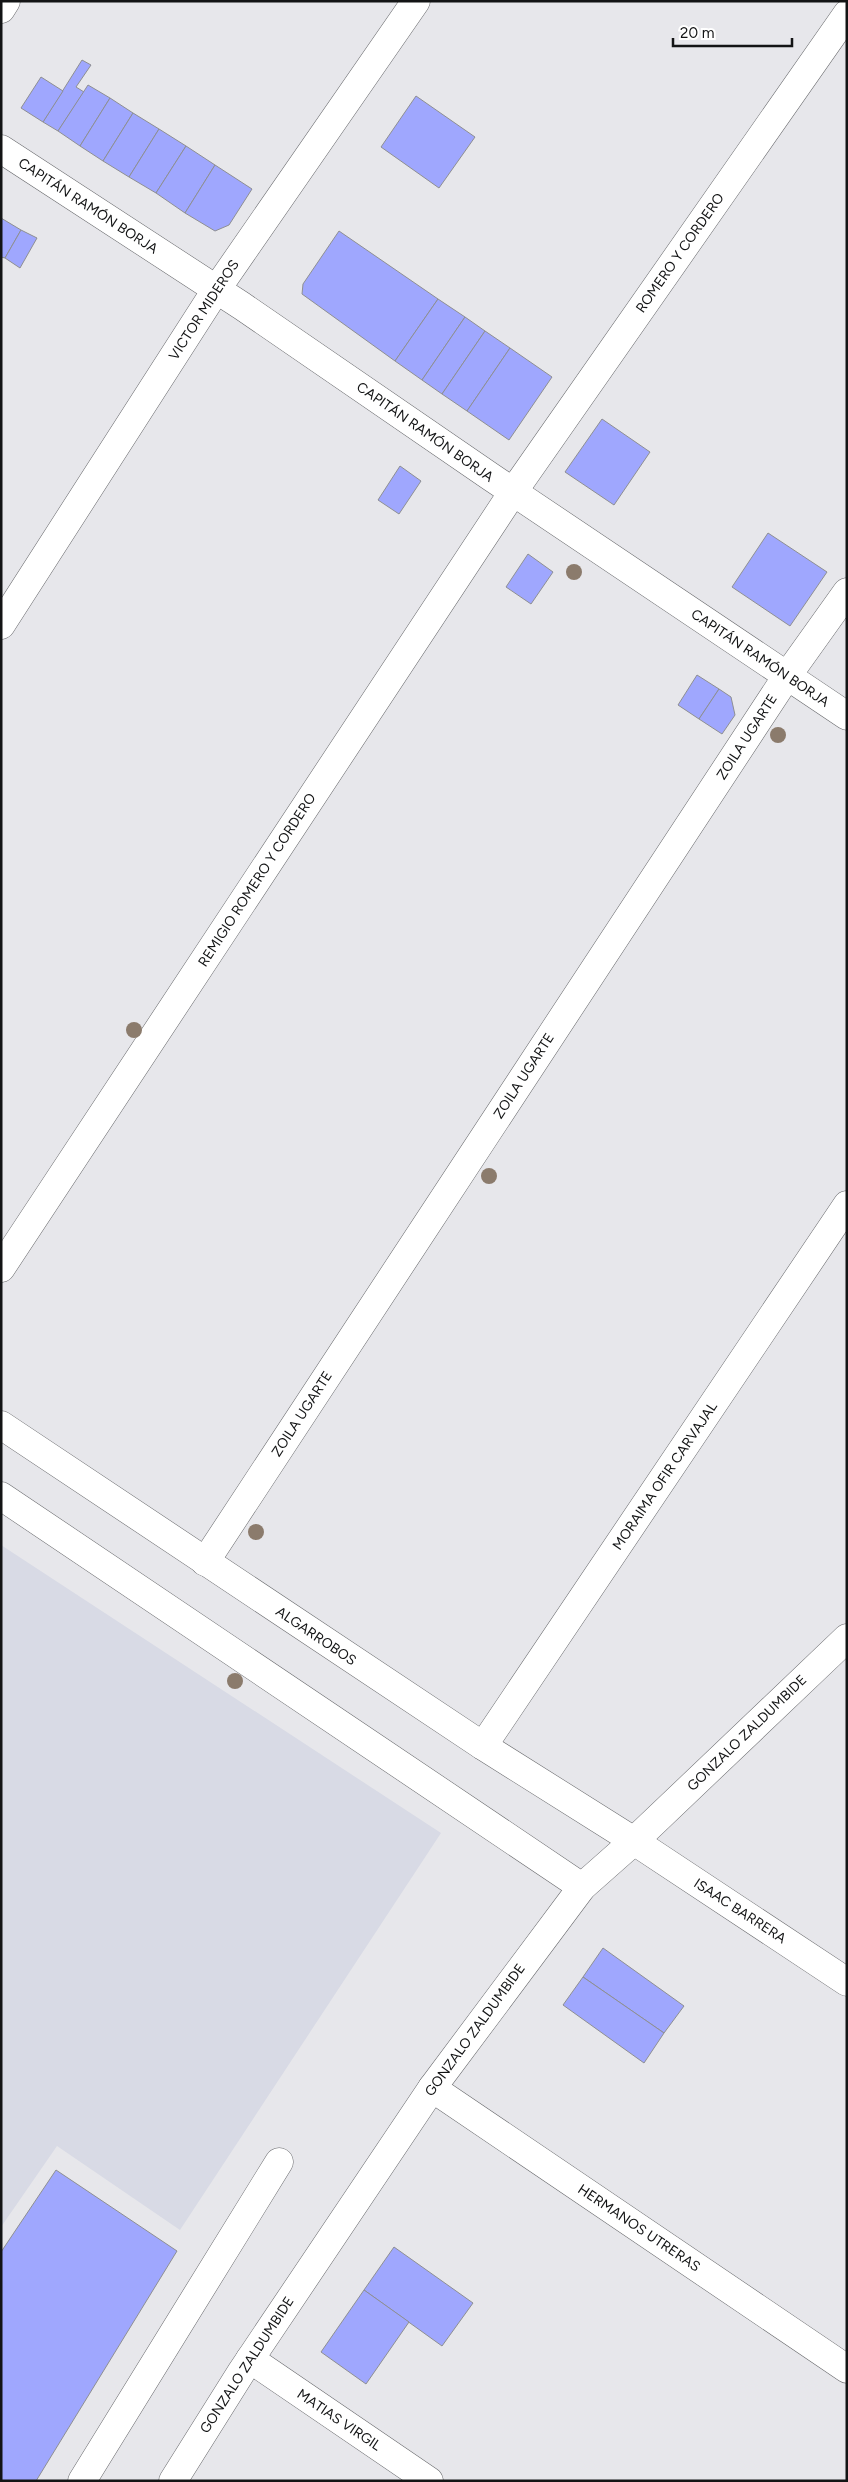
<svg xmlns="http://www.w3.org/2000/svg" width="848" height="2482" font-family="Figtree,sans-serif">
	<rect width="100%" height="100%" fill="#e7e7eb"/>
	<!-- built -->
	<path fill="#d8dae5" d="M1 1545 441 1833 180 2230 57 2146 1 2227Z"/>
	<!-- building -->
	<g fill="#9fa7fe" stroke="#8e8f92">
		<path d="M82 60 91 65 76 87 84 92 58 131 43 122Z"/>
		<path d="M41 77 63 91 43 122 21 108Z"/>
		<path d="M88 85 110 98 80 146 58 131Z"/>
		<path d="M416 96 475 137 439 188 381 147Z"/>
		<path d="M110 98 133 113 103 161 80 146Z"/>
		<path d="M133 113 159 129 129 177 103 161Z"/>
		<path d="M159 129 186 146 156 193 129 177Z"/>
		<path d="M186 146 215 165 185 213 156 193Z"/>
		<path d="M215 165 252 189 229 225 215 231 185 213Z"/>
		<path d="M1 218 21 230 5 258 1 257Z"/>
		<path d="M21 230 37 238 20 268 5 258Z"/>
		<path d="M339 231 438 299 395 361 302 294 303 284Z"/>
		<path d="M438 299 465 317 422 380 395 361Z"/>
		<path d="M465 317 485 331 442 394 422 380Z"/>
		<path d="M485 331 510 348 467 411 442 394Z"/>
		<path d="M510 348 552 377 509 440 467 411Z"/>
		<path d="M602 419 650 452 614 505 565 472Z"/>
		<path d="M400 466 421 481 399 514 378 500Z"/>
		<path d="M768 533 827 572 790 626 732 587Z"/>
		<path d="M528 554 553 572 531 604 506 587Z"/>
		<path d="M697 675 719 689 699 719 678 705Z"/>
		<path d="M719 689 731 697 735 715 722 734 699 719Z"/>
		<path d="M603 1948 684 2006 664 2033 583 1977Z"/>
		<path d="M583 1977 664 2033 644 2063 563 2005Z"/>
		<path d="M56 2170 177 2251 36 2481H1V2252Z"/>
		<path d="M394 2247 473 2303 442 2346 364 2290Z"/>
		<path d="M364 2290 409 2322 366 2384 321 2352Z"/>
	</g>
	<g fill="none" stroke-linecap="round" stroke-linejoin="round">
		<!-- minor casing -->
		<g stroke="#68696c" stroke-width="29">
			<g id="minor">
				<path d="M1 9 6 1"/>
				<path d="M1 149 242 306 491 477 847 716"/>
				<path d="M1 625 216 290 416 1"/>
				<path d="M1 1268 513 492 847 14"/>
				<path d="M1 1425 483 1746 634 1841 847 1982"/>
				<path d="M1 1496 582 1887"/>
				<path d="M205 1562 787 676 847 592"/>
				<path d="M483 1746 847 1205"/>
				<path d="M432 2088 847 2369"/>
				<path d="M250 2359 429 2481"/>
				<path d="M82 2481 279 2162"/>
				<path d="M173 2481 242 2371 432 2088 582 1887 634 1841 847 1638"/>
			</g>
		</g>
		<!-- minor -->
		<use href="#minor" stroke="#fff" stroke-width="28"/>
	</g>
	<!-- trees -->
	<g fill="#8b7b6c">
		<circle cx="574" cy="572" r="8"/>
		<circle cx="778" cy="735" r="8"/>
		<circle cx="134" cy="1030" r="8"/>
		<circle cx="489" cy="1176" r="8"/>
		<circle cx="256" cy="1532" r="8"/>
		<circle cx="235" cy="1681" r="8"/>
	</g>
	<g text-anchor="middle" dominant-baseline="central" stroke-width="4" stroke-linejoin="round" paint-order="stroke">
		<!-- street labels -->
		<g font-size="14" fill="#131415" stroke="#fff">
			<text transform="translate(88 206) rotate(33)">CAPITÁN RAMÓN BORJA</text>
			<text transform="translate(680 253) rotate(-55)">ROMERO Y CORDERO</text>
			<text transform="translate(204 310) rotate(-57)">VICTOR MIDEROS</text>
			<text transform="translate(425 432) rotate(35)">CAPITÁN RAMÓN BORJA</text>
			<text transform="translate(760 658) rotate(34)">CAPITÁN RAMÓN BORJA</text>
			<text transform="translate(747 737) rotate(-57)">ZOILA UGARTE</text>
			<text transform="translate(257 880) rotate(-57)">REMIGIO ROMERO Y CORDERO</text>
			<text transform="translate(524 1076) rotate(-57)">ZOILA UGARTE</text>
			<text transform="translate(302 1414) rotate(-57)">ZOILA UGARTE</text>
			<text transform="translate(665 1476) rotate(-56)">MORAIMA OFIR CARVAJAL</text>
			<text transform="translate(316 1636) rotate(34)">ALGARROBOS</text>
			<text transform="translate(747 1733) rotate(-44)">GONZALO ZALDUMBIDE</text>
			<text transform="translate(740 1911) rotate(33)">ISAAC BARRERA</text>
			<text transform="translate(475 2030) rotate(-54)">GONZALO ZALDUMBIDE</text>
			<text transform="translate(639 2228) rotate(34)">HERMANOS UTRERAS</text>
			<text transform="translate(247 2365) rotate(-57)">GONZALO ZALDUMBIDE</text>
			<text transform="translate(339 2420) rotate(34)">MATIAS VIRGIL</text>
		</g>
	</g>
	<!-- border -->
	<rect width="848" height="2482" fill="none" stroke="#131415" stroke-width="5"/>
	<!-- scale -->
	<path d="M673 38v8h119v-8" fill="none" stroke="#131415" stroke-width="2.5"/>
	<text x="680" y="38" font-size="15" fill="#131415" stroke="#ffffff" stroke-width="4" paint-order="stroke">20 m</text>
</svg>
